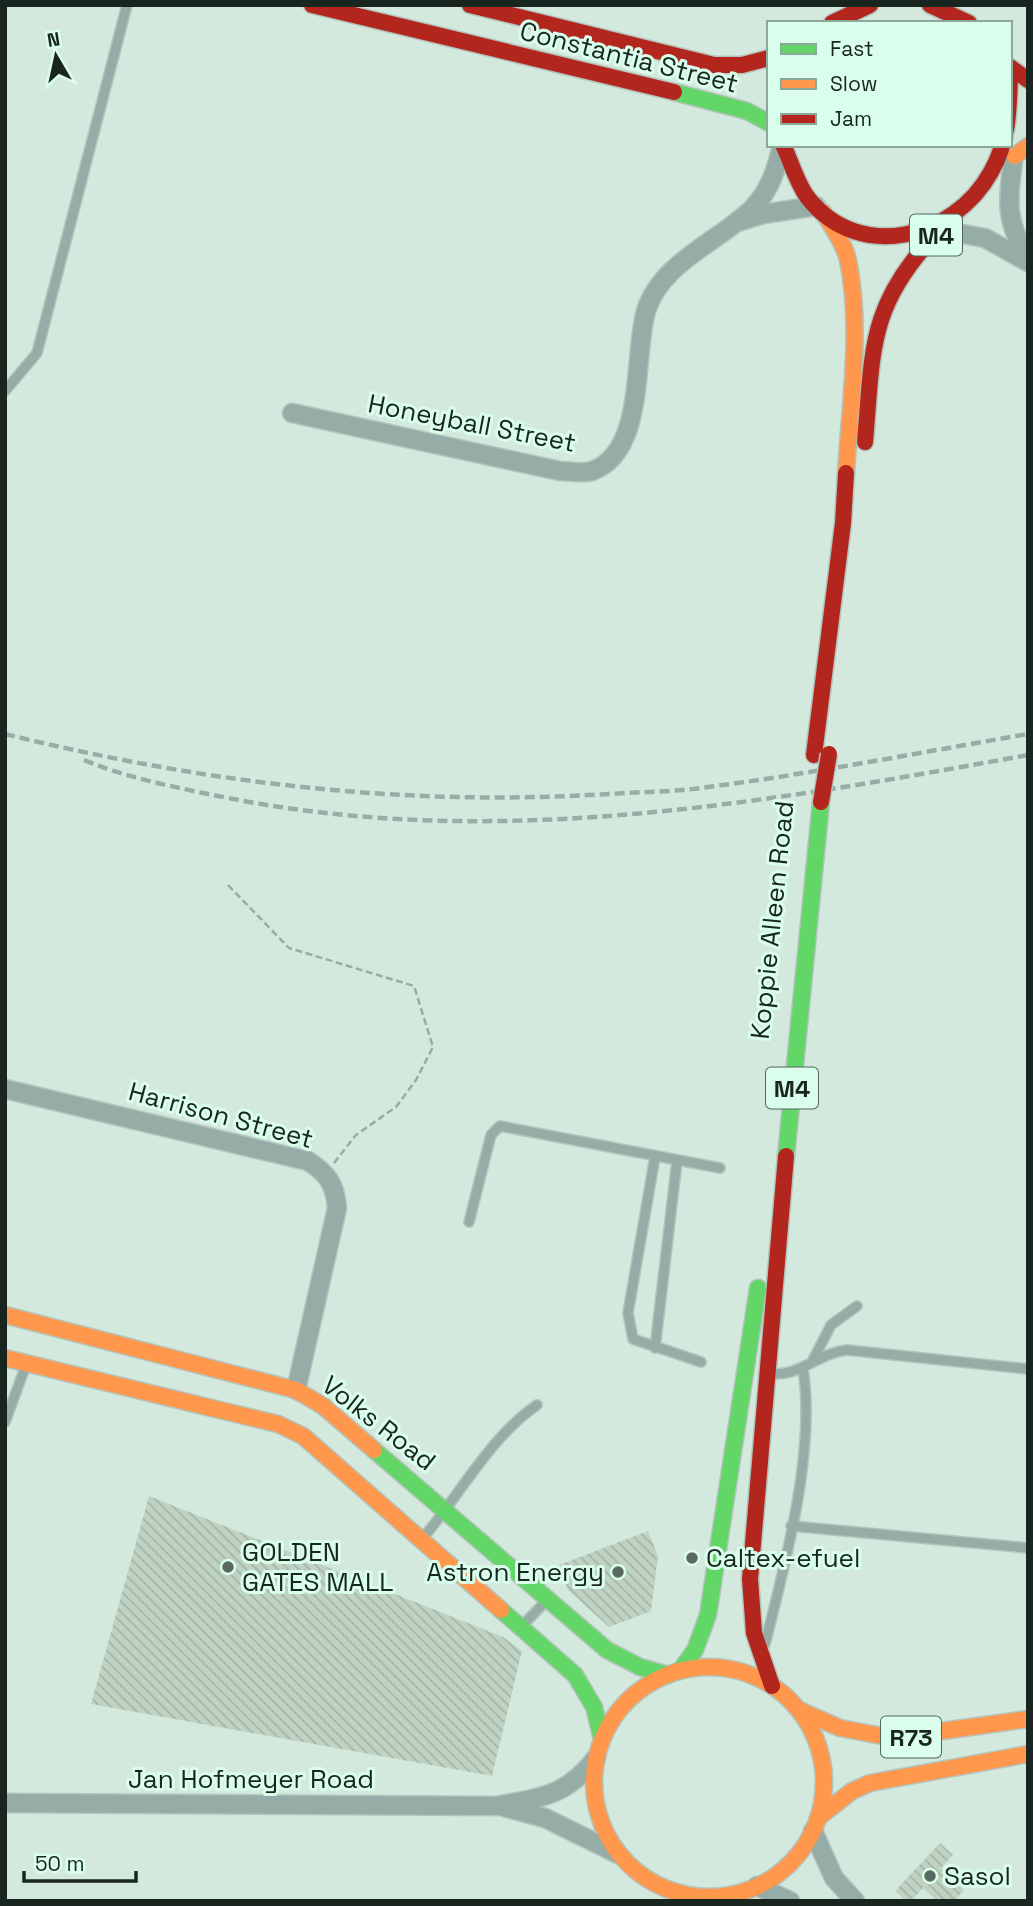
<svg xmlns="http://www.w3.org/2000/svg" width="1033" height="1906" font-family="'Space Grotesk',sans-serif">
	<defs>
		<pattern id="building-back-hatch" width="6" height="6" patternUnits="userSpaceOnUse" patternTransform="scale(1.75)"><rect width="6" height="6" fill="#c0d3c3"/><path d="M-1 5l2 2M0 0l6 6M5-1l2 2" fill="none" stroke="#a4b5a7"/></pattern>
	</defs>
	<rect width="100%" height="100%" fill="#d4e9de"/>
	<!-- building -->
	<g fill="url(#building-back-hatch)">
		<path d="M149 1496 503 1637 522 1651 492 1776 91 1704Z"/>
		<path d="M648 1531 658 1556 651 1611 609 1627 568 1590 559 1565Z"/>
		<path d="M940 1843 953 1855 941 1868 964 1890 954 1901H937L923 1888 911 1901H906L895 1891Z"/>
	</g>
	<g fill="none" stroke-linecap="round" stroke-linejoin="round">
		<!-- lane casing -->
		<g stroke="#b4c4bc" stroke-width="12">
			<g id="lane">
				<path d="M5 391 37 353 127 5"/>
				<path d="M655 1157 628 1313 633 1339 701 1362"/>
				<path d="M469 1222 491 1135 500 1126 720 1168"/>
				<path d="M655 1348 677 1161"/>
				<path d="M813 1360 831 1325 857 1306"/>
				<path d="M771 1374C801 1376 818 1353 847 1350L1028 1369"/>
				<path d="M5 1422 26 1365"/>
				<path d="M791 1526 1028 1548"/>
				<path d="M422 1539C460 1495 490 1437 537 1405"/>
				<path d="M522 1626 546 1601"/>
				<path d="M765 1644C785 1565 816 1450 803 1369"/>
			</g>
		</g>
		<!-- street casing -->
		<g stroke="#b4c4bc" stroke-width="21">
			<g id="street">
				<path d="M1013 162C1007 202 1006 223 1028 258"/>
				<path d="M741 221 763 214 816 206"/>
				<path d="M946 231 985 238 1028 262"/>
				<path d="M292 413 560 471C570 471 583 474 592 471 646 452 633 356 646 311 661 262 720 241 753 208 770 190 777 168 782 145"/>
				<path d="M5 1089 308 1161C328 1174 335 1184 337 1208L296 1390"/>
				<path d="M5 1803 497 1806C543 1797 566 1796 596 1758"/>
				<path d="M504 1807 545 1818 618 1854"/>
				<path d="M813 1831 834 1878 855 1901"/>
				<path d="M757 1886 790 1901"/>
			</g>
		</g>
		<!-- fast casing -->
		<g stroke="#b4c4bc" stroke-width="19">
			<g id="fast">
				<path d="M674 92 747 111 769 123"/>
				<path d="M786 1156 821 802"/>
				<path d="M374 1450 607 1650 640 1667 668 1675"/>
				<path d="M501 1610 575 1675 594 1707 602 1739"/>
				<path d="M680 1671 695 1650 708 1615 758 1288"/>
			</g>
		</g>
		<!-- slow casing -->
		<g stroke="#b4c4bc" stroke-width="19">
			<g id="slow">
				<path d="M1015 156 1028 146"/>
				<path d="M823 212C832 227 844 243 848 260 862 328 850 404 846 473"/>
				<path d="M5 1315 296 1390 323 1406 374 1450"/>
				<path d="M5 1358 278 1424 303 1436 501 1610"/>
				<circle cx="709" cy="1782" r="115"/>
				<path d="M799 1710 840 1728 893 1738 1028 1719"/>
				<path d="M819 1817 852 1791 870 1783 1028 1754"/>
			</g>
		</g>
		<!-- jam casing -->
		<g stroke="#b4c4bc" stroke-width="19">
			<g id="jam">
				<path d="M312 5 674 92"/>
				<path d="M470 5 714 65H742L769 58"/>
				<path d="M930 5 969 23"/>
				<path d="M832 23 870 5"/>
				<path d="M1010 67 1028 80"/>
				<path d="M783 145C791 161 797 184 808 198 859 263 954 239 991 172 1009 141 1009 109 1010 74"/>
				<path d="M865 442C873 350 868 306 935 235"/>
				<path d="M814 755 843 523 846 473"/>
				<path d="M772 1686 754 1633 750 1579 786 1156"/>
			</g>
		</g>
		<!-- path -->
		<path stroke="#98aca6" stroke-width="2.5" stroke-dasharray="7 3.5" stroke-linecap="butt" d="M228 885 289 948 414 986 433 1047 416 1080 396 1107 356 1135 334 1163"/>
		<!-- lane -->
		<use href="#lane" stroke="#95aca7" stroke-width="9"/>
		<!-- street -->
		<use href="#street" stroke="#95aca7" stroke-width="18"/>
		<!-- fast -->
		<use href="#fast" stroke="#63d668" stroke-width="16"/>
		<!-- slow -->
		<use href="#slow" stroke="#ff974d" stroke-width="16"/>
		<!-- jam -->
		<use href="#jam" stroke="#b3261e" stroke-width="16"/>
		<!-- rail -->
		<g stroke="#99ada7" stroke-width="4.5" stroke-dasharray="10 5" stroke-linecap="butt">
			<path d="M5 734C205 783 403 807 609 794 637 792 665 792 693 789 805 775 917 753 1028 734"/>
			<path d="M84 760C130 779 179 788 228 798 497 851 762 803 1028 755"/>
		</g>
		<!-- jam-bridge casing -->
		<g stroke="#b4c4bc" stroke-width="19" stroke-linecap="butt">
			<path id="jam-bridge" d="M821 802 829 754"/>
		</g>
		<!-- jam-bridge -->
		<use href="#jam-bridge" stroke="#b3261e" stroke-width="16"/>
	</g>
	<!-- markers -->
	<g fill="#5a6a62" stroke="#d9feeb" stroke-width="2.5">
		<circle cx="692" cy="1558" r="7"/>
		<circle cx="228" cy="1567" r="7"/>
		<circle cx="618" cy="1572" r="7"/>
		<circle cx="930" cy="1876" r="7"/>
	</g>
	<g text-anchor="middle" dominant-baseline="central" stroke-width="6" stroke-linejoin="round" paint-order="stroke">
		<!-- shield labels -->
		<g fill="#d9feeb" stroke="#52675c" stroke-width="2">
			<rect x="910" y="214.5" width="52" height="41" rx="5"/>
			<rect x="766" y="1067.5" width="52" height="41" rx="5"/>
			<rect x="881" y="1716.5" width="60" height="41" rx="5"/>
		</g>
		<g font-size="24" font-weight="bold" fill="#18261f">
			<text x="936" y="235">M4</text>
			<text x="792" y="1088">M4</text>
			<text x="911" y="1737">R73</text>
		</g>
		<!-- street labels -->
		<g font-size="26" fill="#18261f" stroke="#d9feeb">
			<text transform="translate(629 57) rotate(14)">Constantia Street</text>
			<text transform="translate(472 423) rotate(11)">Honeyball Street</text>
			<text transform="translate(772 920) rotate(-84)">Koppie Alleen Road</text>
			<text transform="translate(221 1115) rotate(15)">Harrison Street</text>
			<text transform="translate(379 1423) rotate(38)">Volks Road</text>
			<text x="251" y="1779">Jan Hofmeyer Road</text>
		</g>
		<!-- poi labels -->
		<g font-size="26" fill="#18261f" stroke="#d9feeb" text-anchor="start">
			<text x="242" y="1552">GOLDEN<tspan x="242" dy="30">GATES MALL</tspan></text>
			<text x="706" y="1558">Caltex-efuel</text>
			<text x="604" y="1572" text-anchor="end">Astron Energy</text>
			<text x="944" y="1876">Sasol</text>
		</g>
	</g>
	<!-- border -->
	<rect width="1033" height="1906" fill="none" stroke="#18261f" stroke-width="14"/>
	<!-- legend -->
	<rect x="767" y="21" width="245" height="126" fill="#d9feeb" stroke="#8ca899" stroke-width="2"/>
	<rect x="781" y="44" width="35" height="10" fill="#63d668" stroke="#8ca899" stroke-width="2"/>
	<text x="830" y="56" font-size="21" fill="#18261f">Fast</text>
	<rect x="781" y="79" width="35" height="10" fill="#ff974d" stroke="#8ca899" stroke-width="2"/>
	<text x="830" y="91" font-size="21" fill="#18261f">Slow</text>
	<rect x="781" y="114" width="35" height="10" fill="#b3261e" stroke="#8ca899" stroke-width="2"/>
	<text x="830" y="126" font-size="21" fill="#18261f">Jam</text>
	<!-- north arrow -->
	<g transform="translate(56 56) rotate(351)" stroke="#d9feeb" stroke-width="5" paint-order="stroke">
	<path d="M0-5L12 26L0 18L-12 26Z" fill="#18261f"/>
	<text y="-10" font-size="19" font-weight="bold" text-anchor="middle" fill="#18261f">N</text>
	</g>
	<!-- scale -->
	<path d="M24 1871v10h112v-10" fill="none" stroke="#18261f" stroke-width="3.5"/>
	<text x="35" y="1871" font-size="21" fill="#18261f" stroke="#d9feeb" stroke-width="5" paint-order="stroke">50 m</text>
</svg>
